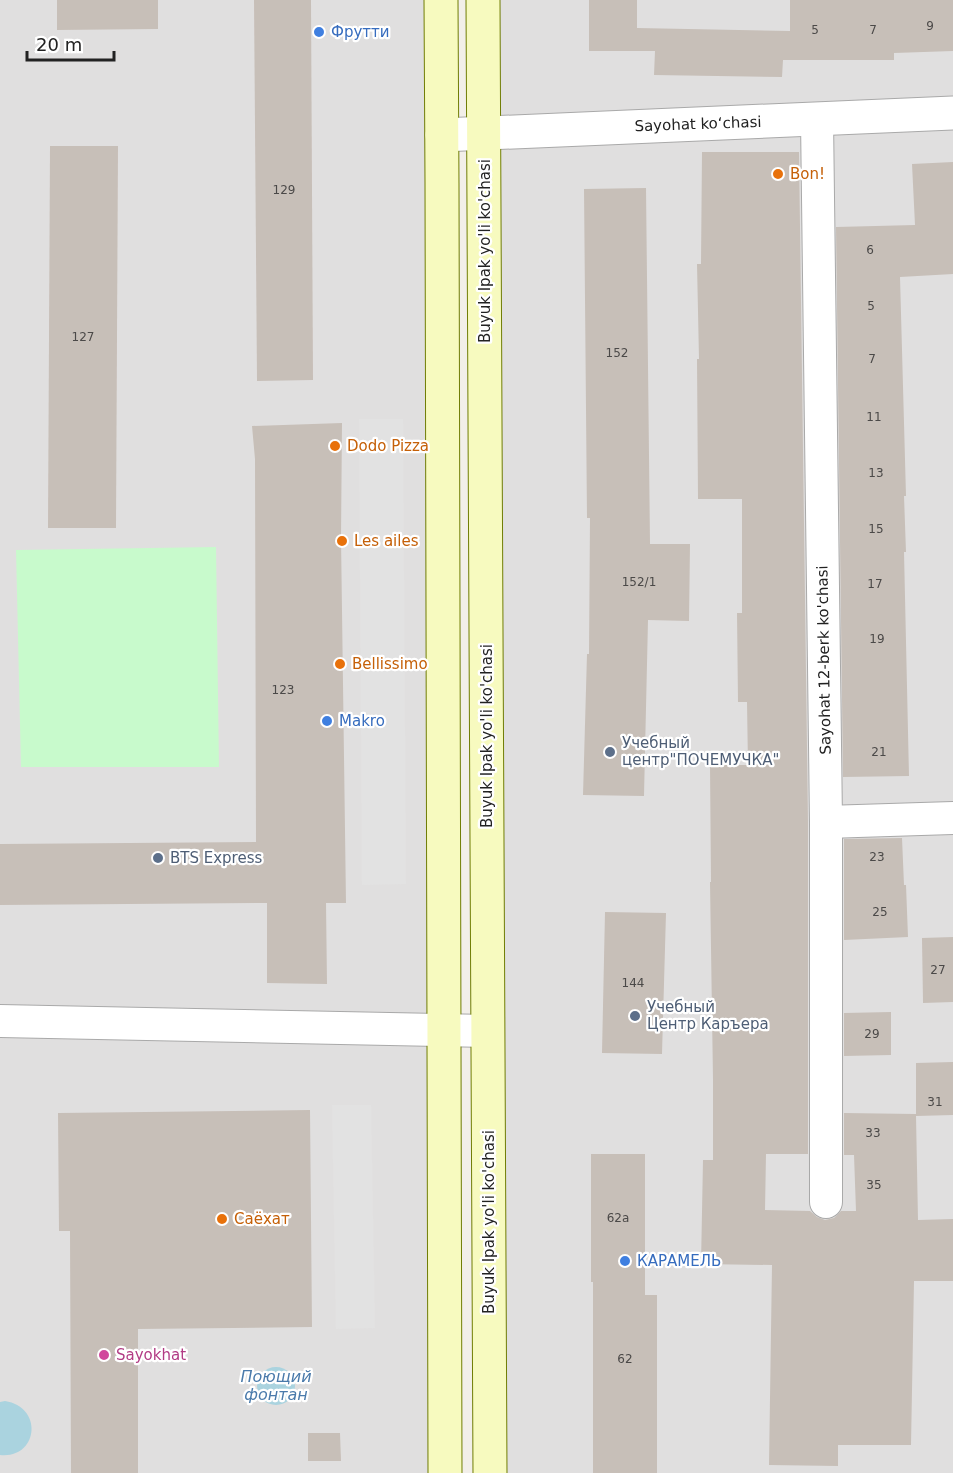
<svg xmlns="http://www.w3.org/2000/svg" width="953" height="1473" font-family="'DejaVu Sans',sans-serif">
	<rect width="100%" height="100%" fill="#f2efe9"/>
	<!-- residential -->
	<g fill="#e0dfdf">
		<path d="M0 0H441L445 1473H0Z"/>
		<path d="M483 0H953V1473H490Z"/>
	</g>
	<!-- park -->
	<path fill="#c8facc" d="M216 547 219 767H21L16 550Z"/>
	<!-- parking -->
	<g fill="#e2e2e2">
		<path d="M359 419H403L406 884 362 885Z"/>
		<path d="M332 1105H371L375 1328 336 1329Z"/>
	</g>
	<!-- water -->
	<g fill="#aad3df">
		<circle cx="276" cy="1386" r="19"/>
		<path d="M5 1401C44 1407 38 1459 0 1455V1402Z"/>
	</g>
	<!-- building -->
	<g fill="#c7bfb8">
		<path d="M57 0H158V29L57 30Z"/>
		<path d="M254 0H311L313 380 257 381Z"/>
		<path d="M589 0H637V28L790 31V0H953V51L894 53V60H783L782 77 654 75 655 51H589Z"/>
		<path d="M50 146H118L116 528H48Z"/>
		<path d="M702 152H799L808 822V1154H766L765 1210 810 1211 817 1217 825 1220 834 1218 841 1211H856L854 1155H844V1113L916 1114V1063L953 1062V1115L916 1116 918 1220 953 1219V1281H914L911 1445H838V1466L769 1465 772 1265 701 1264 703 1160H713V1079L710 882H711L710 765H748L747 702H738L737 613H742V499H698L697 359H699L697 264H701Z"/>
		<path d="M953 162V274L900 277 906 496H904L906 552H904L909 776 843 777 836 227 915 225 912 164Z"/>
		<path d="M646 188 650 544H690L689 621 648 620 644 796 583 795 587 654H589L590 518H587L584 189Z"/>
		<path d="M342 423 341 538 346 903H326L327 984 267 983V903L0 905V844L256 842 255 459 252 426Z"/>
		<path d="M902 838 904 885H906L908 937 844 940V839Z"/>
		<path d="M605 912 666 913 662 1054 602 1053Z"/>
		<path d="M953 937V1002L923 1003 922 938Z"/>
		<path d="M891 1012V1055L844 1056V1013Z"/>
		<path d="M310 1110 312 1327 138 1329V1473H71L70 1231H59L58 1113Z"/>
		<path d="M591 1154H645V1295H657V1473H593V1282H591Z"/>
		<path d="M308 1433H340L341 1461H308Z"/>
	</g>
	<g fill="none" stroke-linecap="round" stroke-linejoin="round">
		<!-- minor casing -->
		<g stroke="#a9a9a9" stroke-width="34">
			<g id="minor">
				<path d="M817 119 826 822V1202"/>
				<path d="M826 822 953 818"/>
				<path d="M0 1021 488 1031"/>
			</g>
		</g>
		<!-- tertiary casing -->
		<g stroke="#a9a9a9" stroke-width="35">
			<path id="tertiary" d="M442 135 953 113"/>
		</g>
		<!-- secondary casing -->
		<g stroke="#707d05" stroke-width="35">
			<g id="secondary">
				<path d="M441 0 442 183 445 1473"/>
				<path d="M483 0 490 1473"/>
			</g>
		</g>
		<!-- minor -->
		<use href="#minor" stroke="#fff" stroke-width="32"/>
		<!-- tertiary -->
		<use href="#tertiary" stroke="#fff" stroke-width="33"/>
		<!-- secondary -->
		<use href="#secondary" stroke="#f7fabf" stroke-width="33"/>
	</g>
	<!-- markers -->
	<g fill="#3f7fe0" stroke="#fff" stroke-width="2">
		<circle cx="319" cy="32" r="6"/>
		<circle cx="327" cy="721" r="6"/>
		<circle cx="625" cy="1261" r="6"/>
	</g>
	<g fill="#e8710a" stroke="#fff" stroke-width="2">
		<circle cx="778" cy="174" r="6"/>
		<circle cx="335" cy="446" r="6"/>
		<circle cx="342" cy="541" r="6"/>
		<circle cx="340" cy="664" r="6"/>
		<circle cx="222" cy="1219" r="6"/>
	</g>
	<g fill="#5c6f8a" stroke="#fff" stroke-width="2">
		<circle cx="610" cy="752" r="6"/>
		<circle cx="158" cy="858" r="6"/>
		<circle cx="635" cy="1016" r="6"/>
	</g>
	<circle fill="#d1479c" stroke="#fff" stroke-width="2" cx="104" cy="1355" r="6"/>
	<g text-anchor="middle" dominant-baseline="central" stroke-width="4.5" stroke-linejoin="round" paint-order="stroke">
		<!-- number labels -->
		<g font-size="12" fill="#4b4948">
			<text x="930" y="26">9</text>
			<text x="815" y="30">5</text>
			<text x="873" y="30">7</text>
			<text x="284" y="190">129</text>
			<text x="870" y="250">6</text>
			<text x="871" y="306">5</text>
			<text x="83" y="337">127</text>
			<text x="617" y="353">152</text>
			<text x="872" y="359">7</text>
			<text x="874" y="417">11</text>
			<text x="876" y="473">13</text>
			<text x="876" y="529">15</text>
			<text x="639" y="582">152/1</text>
			<text x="875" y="584">17</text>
			<text x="877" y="639">19</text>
			<text x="283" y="690">123</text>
			<text x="879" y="752">21</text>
			<text x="877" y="857">23</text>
			<text x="880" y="912">25</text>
			<text x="938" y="970">27</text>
			<text x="633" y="983">144</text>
			<text x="872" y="1034">29</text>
			<text x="935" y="1102">31</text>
			<text x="873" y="1133">33</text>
			<text x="874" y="1185">35</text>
			<text x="618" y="1218">62а</text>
			<text x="625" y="1359">62</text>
		</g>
		<!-- shop labels -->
		<g font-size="15" fill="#366cbe" stroke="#fff" text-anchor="start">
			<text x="331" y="32">Фрутти</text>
			<text x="339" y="721">Makro</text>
			<text x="637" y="1261">КАРАМЕЛЬ</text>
		</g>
		<!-- street labels -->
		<g font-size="15" fill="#222" stroke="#fff">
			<text transform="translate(698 124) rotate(-2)">Sayohat koʻchasi</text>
			<text transform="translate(485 251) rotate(-90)">Buyuk Ipak yo'li ko'chasi</text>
			<text transform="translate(824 660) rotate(-91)">Sayohat 12-berk ko'chasi</text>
			<text transform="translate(487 736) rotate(-90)">Buyuk Ipak yo'li ko'chasi</text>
			<text transform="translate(489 1222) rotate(-90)">Buyuk Ipak yo'li ko'chasi</text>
		</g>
		<!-- food labels -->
		<g font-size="15" fill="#c56008" stroke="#fff" text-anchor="start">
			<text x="790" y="174">Bon!</text>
			<text x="347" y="446">Dodo Pizza</text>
			<text x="354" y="541">Les ailes</text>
			<text x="352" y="664">Bellissimo</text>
			<text x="234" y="1219">Саёхат</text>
		</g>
		<!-- service labels -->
		<g font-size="15" fill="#4e5e75" stroke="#fff" text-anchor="start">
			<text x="622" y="743">Учебный<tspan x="622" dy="17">центр"ПОЧЕМУЧКА"</tspan></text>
			<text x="170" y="858">BTS Express</text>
			<text x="647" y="1007">Учебный<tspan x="647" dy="17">Центр Каръера</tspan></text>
		</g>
		<!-- hotel labels -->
		<g font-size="15" fill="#b23c85" stroke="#fff" text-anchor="start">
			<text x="116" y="1355">Sayokhat</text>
		</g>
		<!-- water labels -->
		<g font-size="16" font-style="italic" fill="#4a7aab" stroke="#fff">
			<text x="276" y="1376">Поющий<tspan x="276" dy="18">фонтан</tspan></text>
		</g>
	</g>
	<!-- scale -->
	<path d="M27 51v9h87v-9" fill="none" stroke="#222222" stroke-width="3"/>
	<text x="36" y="51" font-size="18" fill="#222222" stroke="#ffffff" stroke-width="4.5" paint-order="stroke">20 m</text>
</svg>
